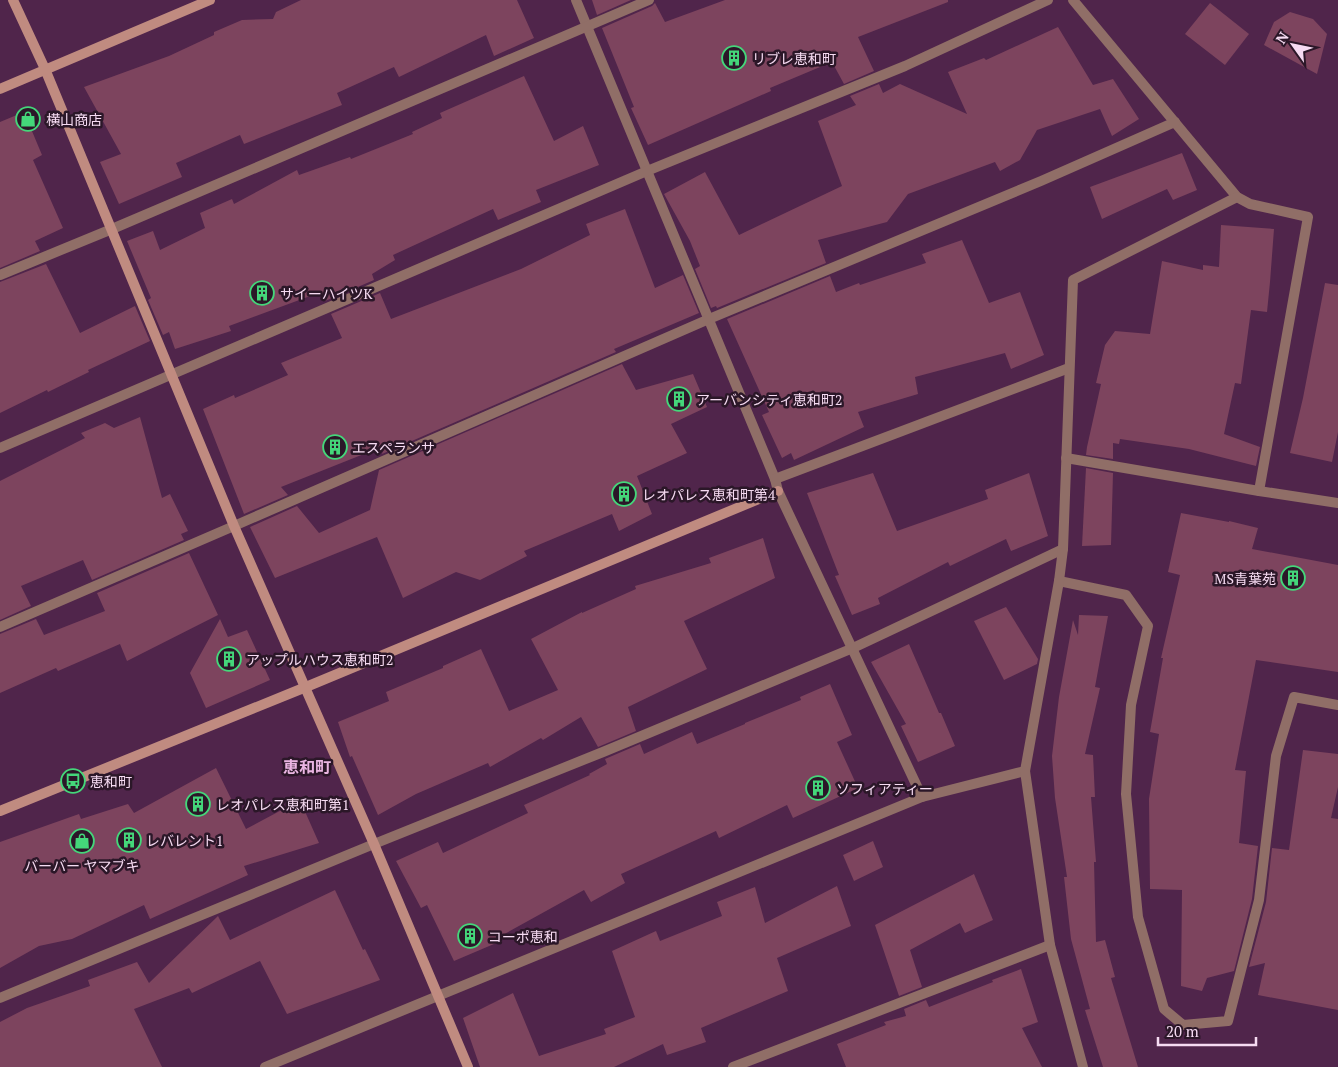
<svg xmlns="http://www.w3.org/2000/svg" width="1338" height="1067" font-family="'PT Serif','Noto Sans JP',serif">
	<rect width="100%" height="100%" fill="#50254b"/>
	<!-- building -->
	<g fill="#7d445e">
		<path d="M301 0H517L534 38 494 56 486 35 399 77 394 67 337 93 342 105 244 144 240 135 176 163 182 177 119 204 100 162 121 154 84 87 169 56 214 35V32L242 20 273 19 276 12Z"/>
		<path d="M592 0H631L597 15Z"/>
		<path d="M725 0H948V2L858 37 874 71 844 84 832 62 770 88 771 91 648 145 631 108 634 107 602 28 652 6 655 3 665 22Z"/>
		<path d="M1210 3 1249 34 1225 65 1185 34Z"/>
		<path d="M1290 12 1313 19 1327 34 1317 74 1264 45 1274 22Z"/>
		<path d="M1058 27 1093 85 1113 79 1139 119 1112 136 1100 109 1037 130 1020 160 1000 171 995 162 908 194 887 222 818 240 826 263 717 308 716 306 711 308 695 269 700 266 690 241 664 194 705 172 739 235 842 186 818 121 856 105 850 96 879 84 883 93 900 84 967 114 948 72 984 58 986 60Z"/>
		<path d="M524 76 554 141 583 126 599 165 536 190 541 202 498 220 493 209 393 255 395 260 372 274 374 280 325 301 321 292 229 326 231 331 175 349 169 332 163 335 148 300 151 298 127 241 153 231 160 250 205 228 200 213 232 199 234 204 297 170 299 175 350 157 351 159 413 134 412 132 442 118 440 113Z"/>
		<path d="M24 112 42 155 33 160 63 228 35 241 40 251 0 268V122Z"/>
		<path d="M1182 153 1197 190 1173 200 1167 189 1102 219 1090 187Z"/>
		<path d="M625 209 655 288 683 275 699 313 614 349 616 352 382 454 384 446 281 487 288 495 244 514 203 409 234 395 235 398 288 375 281 363 342 338 331 314 380 293 391 319 521 269 590 235 586 224Z"/>
		<path d="M1221 225 1274 229 1270 282 1267 312 1251 310 1241 384 1235 383 1224 434 1260 447 1256 466 1189 449 1120 439 1119 444 1113 443V459L1086 455 1087 447 1101 384 1096 383 1105 345 1115 331 1150 334 1162 261 1203 270V265L1219 267Z"/>
		<path d="M962 240 989 303 1020 292 1044 355 1011 369 1005 353 915 377 918 394 858 412 864 427 794 460 791 453 782 458 762 415 769 412 727 319 830 276 836 292 859 283 860 285 926 263 922 254Z"/>
		<path d="M46 264 80 333 135 306 150 341 88 370 89 372 48 392 47 390 0 413V282Z"/>
		<path d="M1325 283 1338 285V432L1332 462 1290 453 1303 398Z"/>
		<path d="M622 364 636 390 693 374 707 407 671 424 687 453 637 476 652 514 619 531 612 514 524 551 527 556 480 580 456 572 403 598 377 537 275 578 250 527 297 506 319 533 370 510 379 470Z"/>
		<path d="M140 417 162 498 170 494 188 531 181 534 184 540 92 580 83 560 21 586 31 606 0 620V481L85 438 81 433 105 423 114 428Z"/>
		<path d="M1086 468 1113 473 1111 545 1082 546Z"/>
		<path d="M873 473 897 531 988 499 985 490 1029 473 1048 536 1011 551 1006 539 950 566 948 562 878 598 880 604 852 615 835 576 839 575 807 493Z"/>
		<path d="M1181 513 1229 522V521L1258 528 1252 549 1338 565V672L1256 660 1235 770 1246 771 1239 843 1258 846 1252 899 1234 971 1207 978 1202 991 1181 986 1182 890 1150 889 1149 799 1159 734 1150 732 1163 658H1161L1180 575 1168 572Z"/>
		<path d="M763 538 775 578 684 621 707 669 628 707 636 731 598 747 581 717 543 740 541 738 490 767 488 763 416 794 378 815 352 756 350 757 338 722 389 701 386 692 443 668V666L481 649 509 711 558 690 531 639 582 612V613L636 589 635 586 711 563 709 558Z"/>
		<path d="M189 553 218 615 127 661 120 644 58 671 56 668 0 693V634L36 619 44 635 105 611 97 593Z"/>
		<path d="M1006 607 1038 659 1037 664 1004 680 974 621Z"/>
		<path d="M1079 615 1108 616 1095 687 1100 688 1085 754 1093 755 1095 797H1091L1096 862H1094L1096 942 1105 940 1115 977 1111 978 1138 1067H1103L1085 1010 1090 1009 1071 939 1064 877H1067L1055 798 1052 756 1059 697 1073 620 1078 635Z"/>
		<path d="M220 619 228 637 247 630 270 680 206 708 190 673Z"/>
		<path d="M909 644 939 713H941L955 746 918 762 901 726 906 724 871 662Z"/>
		<path d="M830 684 852 735 837 742 858 788 793 818 787 805 719 838 716 831 621 874 625 883 591 902 584 890 499 937 501 941 454 961 427 905 421 908 396 861 438 842 443 853 528 813 524 805 590 775 589 774 607 764 605 759 640 744 644 754 692 732 697 744 745 724V723L801 700 800 697Z"/>
		<path d="M1303 750 1338 754V787L1331 818 1338 819V1010L1258 995 1265 963 1249 967 1266 902 1272 848 1289 850Z"/>
		<path d="M216 768 246 829 291 805 303 807 319 843 244 866 248 875 150 919 144 905 72 939 39 946 0 968V842L79 814 81 819 128 804 134 813Z"/>
		<path d="M873 841 883 867 854 881 843 855Z"/>
		<path d="M974 874 993 920 965 933 960 923 910 950 922 987 899 996 875 925Z"/>
		<path d="M837 886 851 926 777 958 788 991 701 1028 706 1042 667 1055 663 1044 614 1067H480L463 1018 513 993 539 1056 606 1034 604 1029 635 1017 612 951 656 931 660 941 722 916 717 902 755 887 765 923Z"/>
		<path d="M335 890 363 950 365 949 380 980 287 1014 260 961 192 993 189 988 134 1009 162 1067H0V1022L27 1008 90 986 88 980 137 962 149 983 218 916 230 940Z"/>
		<path d="M1021 969 1038 1022 1022 1028 1042 1067H846L837 1044 886 1025 884 1022 906 1016 904 1009 926 1000 929 1007 993 982 992 980Z"/>
	</g>
	<g fill="none" stroke-linecap="round" stroke-linejoin="round">
		<!-- street -->
		<g stroke="#906e67" stroke-width="10">
			<path d="M576 0 775 479 778 491 922 797"/>
			<path d="M1073 0 1237 197 1250 204 1308 217 1259 491"/>
			<path d="M0 275 112 229 649 0"/>
			<path d="M0 448 647 171 905 66 1048 0"/>
			<path d="M1066 458 1259 491 1338 503"/>
			<path d="M775 479 1069 368"/>
			<path d="M1059 581 1126 595 1148 626 1131 705 1126 794 1138 917 1164 1009 1183 1025 1228 1021 1259 900 1276 756 1294 697 1338 705"/>
			<path d="M0 627 234 526 709 319 1041 181 1175 122"/>
			<path d="M0 998 374 844 603 752 853 648 1063 549"/>
			<path d="M265 1067 922 797 1025 771"/>
			<path d="M733 1067 1050 945"/>
			<path d="M1083 1067 1050 945 1025 771 1059 581 1063 549 1073 280 1237 197"/>
		</g>
		<!-- secondary -->
		<g stroke="#c08b80" stroke-width="10">
			<path d="M13 0 45 69 234 526 374 844 468 1067"/>
			<path d="M0 89 210 0"/>
			<path d="M0 811 306 687 778 491"/>
		</g>
	</g>
	<!-- icons -->
	<defs>
		<g id="building-ring" transform="scale(1.25)"><circle r="9.5" fill="#2b1728" stroke="#44d77a" stroke-width="1.5"/><path d="M-4-6H4V6H1V3H-1V6H-4ZM-2.5-4.3h1.7v1.8h-1.7ZM.8-4.3h1.7v1.8H.8ZM-2.5-1h1.7V.8h-1.7ZM.8-1h1.7V.8H.8Z" fill="#44d77a"/></g>
		<g id="shop-ring" transform="scale(1.25)"><circle r="9.5" fill="#2b1728" stroke="#44d77a" stroke-width="1.5"/><path d="M-5-2.5h2.3a2.7 3.5 0 0 1 5.4 0H5L5.5 6h-11ZM-1.5-2.5h3a1.5 2.3 0 0 0-3 0Z" fill="#44d77a"/></g>
		<g id="bus-ring" transform="scale(1.25)"><circle r="9.5" fill="#2b1728" stroke="#44d77a" stroke-width="1.5"/><path d="M-5-6H5V4H4V6H2V4H-2V6H-4V4H-5ZM-3.5-4V0h7V-4ZM-3.5 1.2v1.5H-2V1.2ZM2 1.2v1.5H3.5V1.2Z" fill="#44d77a"/></g>
	</defs>
	<g fill-rule="evenodd">
		<use href="#building-ring" x="734" y="58"/>
		<use href="#shop-ring" x="28" y="119"/>
		<use href="#building-ring" x="262" y="293"/>
		<use href="#building-ring" x="679" y="399"/>
		<use href="#building-ring" x="335" y="447"/>
		<use href="#building-ring" x="624" y="494"/>
		<use href="#building-ring" x="1293" y="578"/>
		<use href="#building-ring" x="229" y="659"/>
		<use href="#bus-ring" x="73" y="781"/>
		<use href="#building-ring" x="818" y="788"/>
		<use href="#building-ring" x="198" y="804"/>
		<use href="#building-ring" x="129" y="840"/>
		<use href="#shop-ring" x="82" y="841"/>
		<use href="#building-ring" x="470" y="936"/>
	</g>
	<g text-anchor="middle" dominant-baseline="central" stroke-width="5" stroke-linejoin="round" paint-order="stroke">
		<!-- poi labels -->
		<g font-size="14" fill="#f6dbf2" stroke="#2b1728" text-anchor="start">
			<text x="752" y="58">リブレ恵和町</text>
			<text x="46" y="119">横山商店</text>
			<text x="280" y="293">サイーハイツK</text>
			<text x="696" y="399">アーバンシティ恵和町2</text>
			<text x="352" y="447">エスペランサ</text>
			<text x="642" y="494">レオパレス恵和町第4</text>
			<text x="1276" y="578" text-anchor="end">MS青葉苑</text>
			<text x="246" y="659">アップルハウス恵和町2</text>
			<text x="90" y="781">恵和町</text>
			<text x="836" y="788">ソフィアティー</text>
			<text x="216" y="804">レオパレス恵和町第1</text>
			<text x="146" y="840">レバレント1</text>
			<text x="82" y="865" text-anchor="middle">バーバー ヤマブキ</text>
			<text x="488" y="936">コーポ恵和</text>
		</g>
		<!-- quarter labels -->
		<g font-size="16" font-weight="bold" fill="#eab5e2" stroke="#2b1728">
			<text x="307" y="767">恵和町</text>
		</g>
	</g>
	<!-- north arrow -->
	<g transform="translate(1293 45) rotate(303)" stroke="#2b1728" stroke-width="4" paint-order="stroke">
	<path d="M0-4L9 19L0 12L-9 19Z" fill="#f6dbf2"/>
	<text y="-8" font-size="14" font-weight="bold" text-anchor="middle" fill="#f6dbf2">N</text>
	</g>
	<!-- scale -->
	<path d="M1158 1037v8h98v-8" fill="none" stroke="#f6dbf2" stroke-width="2.5"/>
	<text x="1166" y="1037" font-size="15" fill="#f6dbf2" stroke="#2b1728" stroke-width="4" paint-order="stroke">20 m</text>
</svg>
